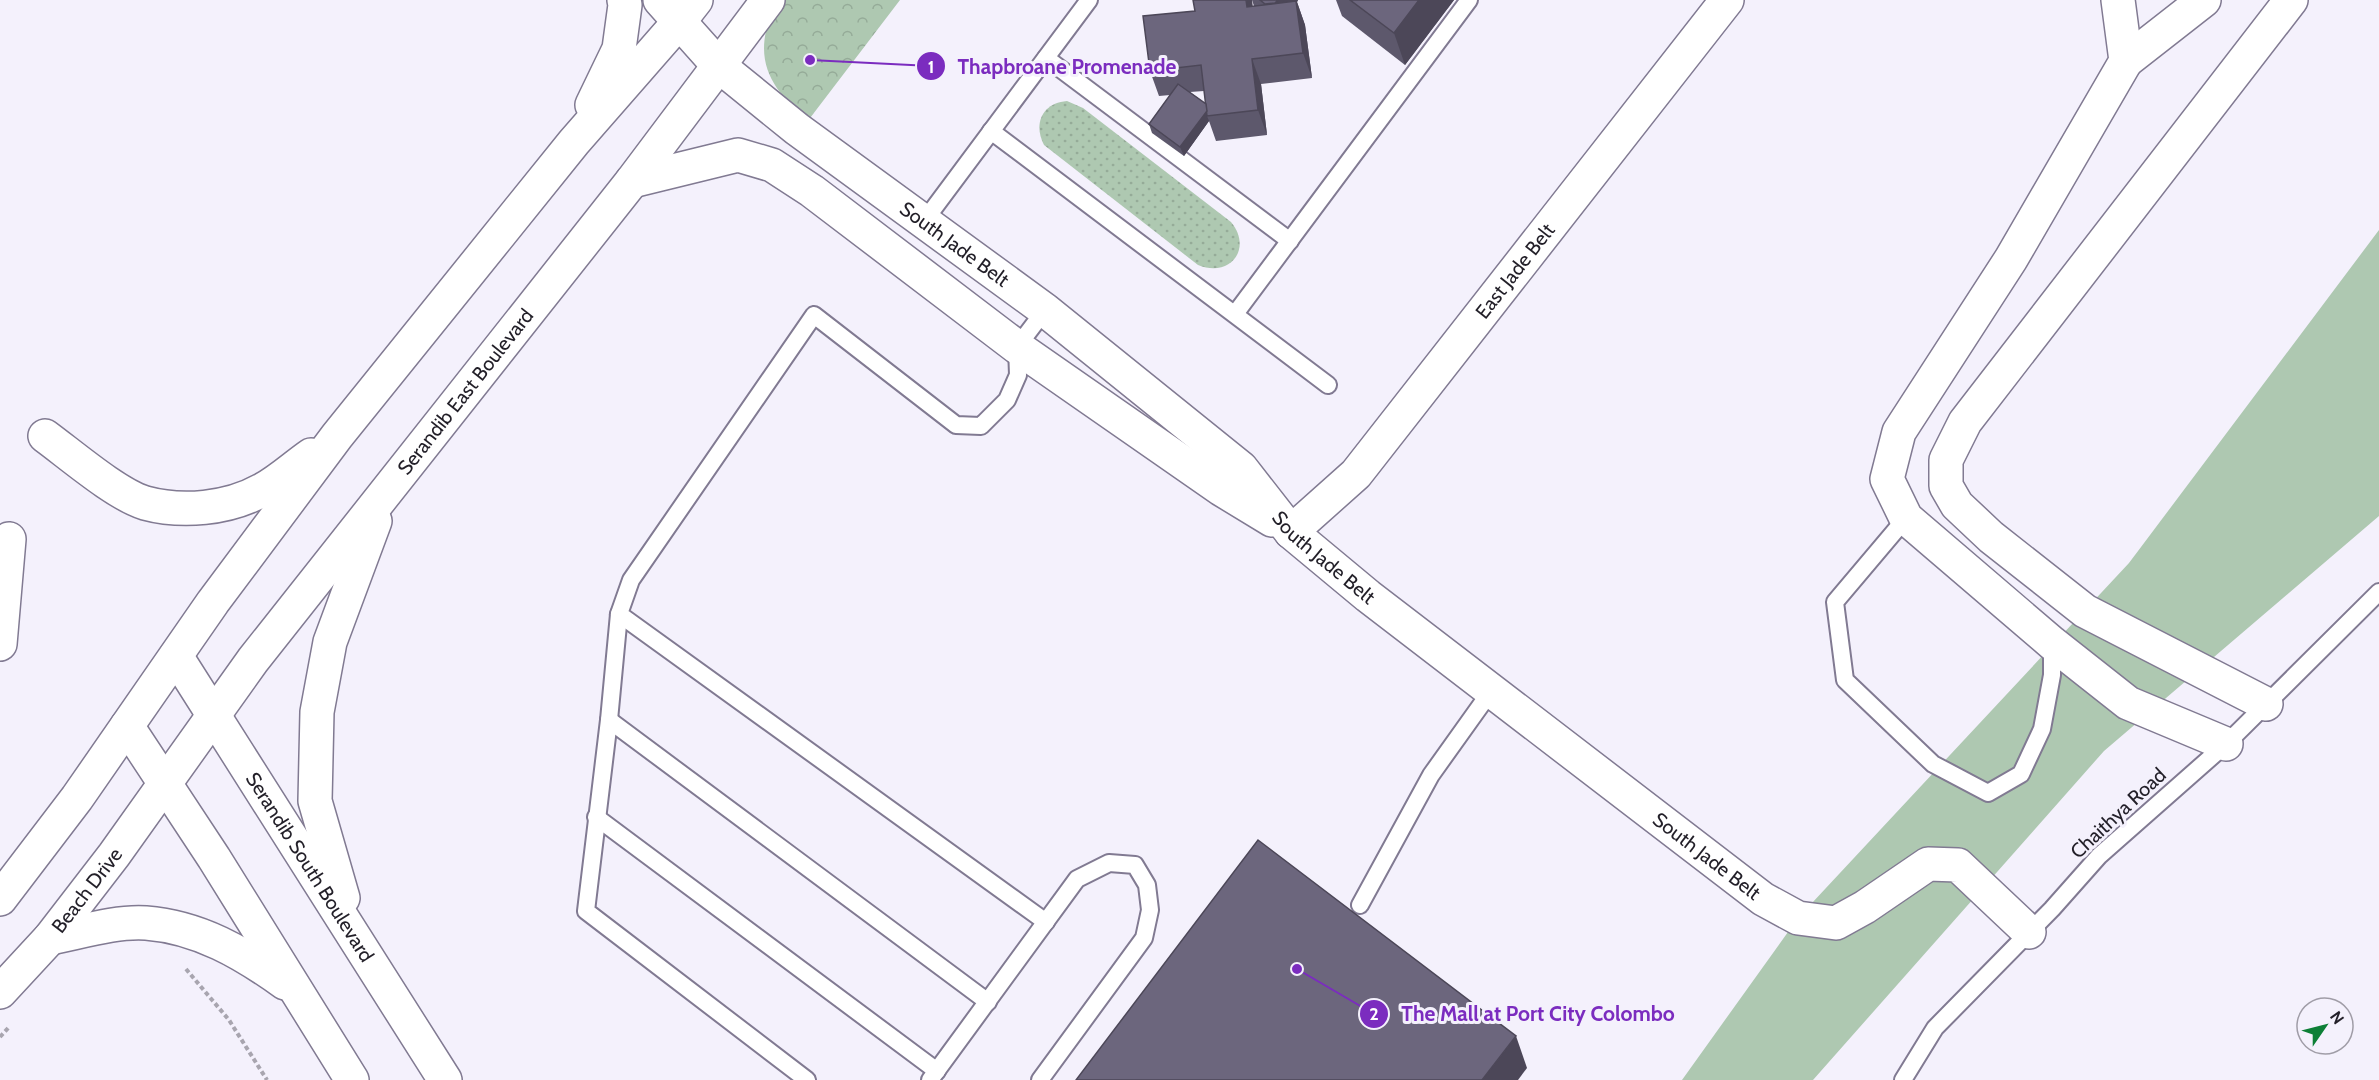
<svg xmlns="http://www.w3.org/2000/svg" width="2379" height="1080" font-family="Cabin,sans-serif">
	<defs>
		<pattern id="grass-dots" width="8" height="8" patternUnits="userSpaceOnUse" patternTransform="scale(1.5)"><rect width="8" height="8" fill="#aec8b1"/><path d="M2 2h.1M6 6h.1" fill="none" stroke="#95ab98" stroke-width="1.8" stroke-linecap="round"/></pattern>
		<pattern id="park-crowns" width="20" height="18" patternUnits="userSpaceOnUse" patternTransform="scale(1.5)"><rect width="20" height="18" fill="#aec8b1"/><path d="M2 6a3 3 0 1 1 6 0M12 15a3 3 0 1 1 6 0" fill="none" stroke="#95ab98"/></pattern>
	</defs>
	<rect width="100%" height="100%" fill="#f4f1fc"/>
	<!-- grass -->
	<path fill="url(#grass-dots)" d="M1067 101 1083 108 1231 222C1253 249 1230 278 1198 265L1044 145C1033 124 1042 103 1067 101Z"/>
	<!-- park -->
	<path fill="url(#park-crowns)" d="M780 0H900L807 122C780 95 757 72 766 31 769 20 776 10 780 0Z"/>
	<!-- garden -->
	<path fill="#aec8b1" d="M2379 230V516L2104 751 1813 1080H1682L1798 918 2129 563Z"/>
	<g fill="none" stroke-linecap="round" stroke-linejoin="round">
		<!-- lane casing -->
		<g stroke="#817a92" stroke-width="20">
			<g id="lane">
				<path d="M1046 58 1290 241"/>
				<path d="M991 131 1328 385"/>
				<path d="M925 220 1089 0"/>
				<path d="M1045 310 1017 347 1018 375 1007 400 981 426 956 425 814 315 631 580 619 614 1046 922"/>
				<path d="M1235 314 1469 0"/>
				<path d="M1906 518 1835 602 1845 680 1933 764 1988 793 2021 774 2042 729 2052 675V643"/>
				<path d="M619 614 609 720 586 911 807 1080"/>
				<path d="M609 720 988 1002"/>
				<path d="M596 817 937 1071"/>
				<path d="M1360 905 1431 775 1491 691"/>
				<path d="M930 1080 1077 879 1109 863 1135 865 1147 885 1150 910 1144 938 1040 1080"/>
				<path d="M1903 1080 1935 1028 2052 909 2099 856 2226 744 2379 592"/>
			</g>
		</g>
		<!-- street casing -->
		<g stroke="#817a92" stroke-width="36">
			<g id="street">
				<path id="s1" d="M660 0 718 65 797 129 1045 310 1241 468 1291 532 1368 596 1763 899 1798 918 1836 923 1865 907 1928 864 1958 865 2029 932"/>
				<path d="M2118 0 2126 61 2011 259 1899 432 1887 479 1906 518 2052 643 2128 703 2226 744"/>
				<path d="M2126 61 2204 0"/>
				<path d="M592 105 619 49 625 5 624 0"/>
				<path d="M632 181 738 155 772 165 812 191 1017 347 1221 489 1272 520"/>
				<path d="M45 436C71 455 116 494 145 503 182 513 228 509 262 490 279 481 295 466 311 455"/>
				<path id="s2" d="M1291 532 1356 474 1727 0"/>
				<path d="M0 644 9 539"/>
				<path id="s3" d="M176 656 445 1080"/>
				<path d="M2266 704 2085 611 1991 537 1957 505 1946 486V460L1965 422 2291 0"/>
				<path d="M127 726 214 858 352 1080"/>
				<path d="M343 898 315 801 317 712 330 642 375 521"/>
				<path d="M0 899 77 798 213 602 337 436 574 142 678 23 696 0"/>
				<path d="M50 938C81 932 115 921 146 923 199 927 243 953 285 983"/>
				<path id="s4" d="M0 992 50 938 114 855 253 660 632 181 768 0"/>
			</g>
		</g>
		<!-- path -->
		<g stroke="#a8a5af" stroke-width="4" stroke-dasharray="4.5 3" stroke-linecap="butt">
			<path d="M186 969 229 1020 267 1080"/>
			<path d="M0 1037 10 1026"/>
		</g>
		<!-- lane -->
		<use href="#lane" stroke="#fff" stroke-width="16"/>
		<!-- street -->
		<use href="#street" stroke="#fff" stroke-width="33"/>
	</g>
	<!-- wall -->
	<g fill="#5d586c" fill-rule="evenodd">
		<path d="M1252 0H1298L1297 2 1305 25 1312 78 1261 84 1267 135 1216 141 1209 121 1184 156 1152 133 1149 124 1170 95 1159 96 1150 71 1195 11 1254 6ZM1204 91 1206 104 1190 92Z"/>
		<path d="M1336 0H1454L1405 65 1342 16Z"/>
	</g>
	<!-- shaded-wall -->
	<g fill="#4c4758">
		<path d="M1246 0H1252L1256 31 1247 7Z"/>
		<path d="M1278 0H1298L1297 2 1305 25 1312 78 1303 53 1271 9Z"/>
		<path d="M1419 0H1454L1405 65 1394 33Z"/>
		<path d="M1252 59 1261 84 1267 135 1258 110Z"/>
		<path d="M1210 107 1207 116 1209 121 1184 156 1180 147Z"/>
		<path d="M1516 1036 1527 1068 1518 1080H1482Z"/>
	</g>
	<!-- building -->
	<g fill="#6c667d" stroke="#4c4758" stroke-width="1.5">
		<path d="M1193 0H1246L1247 7 1296 1 1303 53 1252 59 1258 110 1207 116 1201 65 1150 71 1143 16 1195 11Z"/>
		<path d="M1260 0H1278L1275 3 1265 4Z"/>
		<path d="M1350 0H1419L1394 33Z"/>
		<path d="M1178 84 1206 104 1207 111 1180 147 1149 124Z"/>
		<path d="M1258 840 1516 1036 1482 1080H1076Z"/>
	</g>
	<g text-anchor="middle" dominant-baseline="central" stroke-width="6" stroke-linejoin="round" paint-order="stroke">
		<!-- street labels -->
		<g font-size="20" fill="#221f28" stroke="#f4f1fc">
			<text stroke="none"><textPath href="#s1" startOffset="384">South Jade Belt</textPath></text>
			<text stroke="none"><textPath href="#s2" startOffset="345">East Jade Belt</textPath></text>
			<text stroke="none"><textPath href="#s4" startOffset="760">Serandib East Boulevard</textPath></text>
			<text stroke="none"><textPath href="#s1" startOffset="870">South Jade Belt</textPath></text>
			<text transform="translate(2118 813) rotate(-43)">Chaithya Road</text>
			<text stroke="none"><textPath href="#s1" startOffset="1356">South Jade Belt</textPath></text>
			<text stroke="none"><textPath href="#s3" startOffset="250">Serandib South Boulevard</textPath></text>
			<text stroke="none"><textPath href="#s4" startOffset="134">Beach Drive</textPath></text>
		</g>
	</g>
	<!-- callouts -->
	<path fill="none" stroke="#7b2cbf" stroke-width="2" d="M810 60L931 66M1297 969L1374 1014"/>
	<g fill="#7b2cbf" stroke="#f4f1fc" stroke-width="2">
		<circle cx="810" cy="60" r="6"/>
		<circle cx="1297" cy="969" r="6"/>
		<circle cx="931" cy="66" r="15"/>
		<circle cx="1374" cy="1014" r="15"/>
	</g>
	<g font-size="18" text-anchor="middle" font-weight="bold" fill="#fff">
		<text x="931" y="73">1</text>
		<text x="1374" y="1020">2</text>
	</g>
	<g font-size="21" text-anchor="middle" font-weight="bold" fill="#7b2cbf" stroke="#f4f1fc" stroke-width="6" stroke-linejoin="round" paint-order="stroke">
		<text x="1067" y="74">Thapbroane Promenade</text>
		<text x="1538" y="1021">The Mall at Port City Colombo</text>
	</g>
	<!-- north arrow -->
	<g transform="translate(2325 1026) rotate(55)"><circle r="28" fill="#f4f1fc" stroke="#a09da7" stroke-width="1.5"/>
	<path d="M0-4.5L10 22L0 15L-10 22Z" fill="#0d7f36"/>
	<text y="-9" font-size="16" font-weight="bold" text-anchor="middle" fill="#221f28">N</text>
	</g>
</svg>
